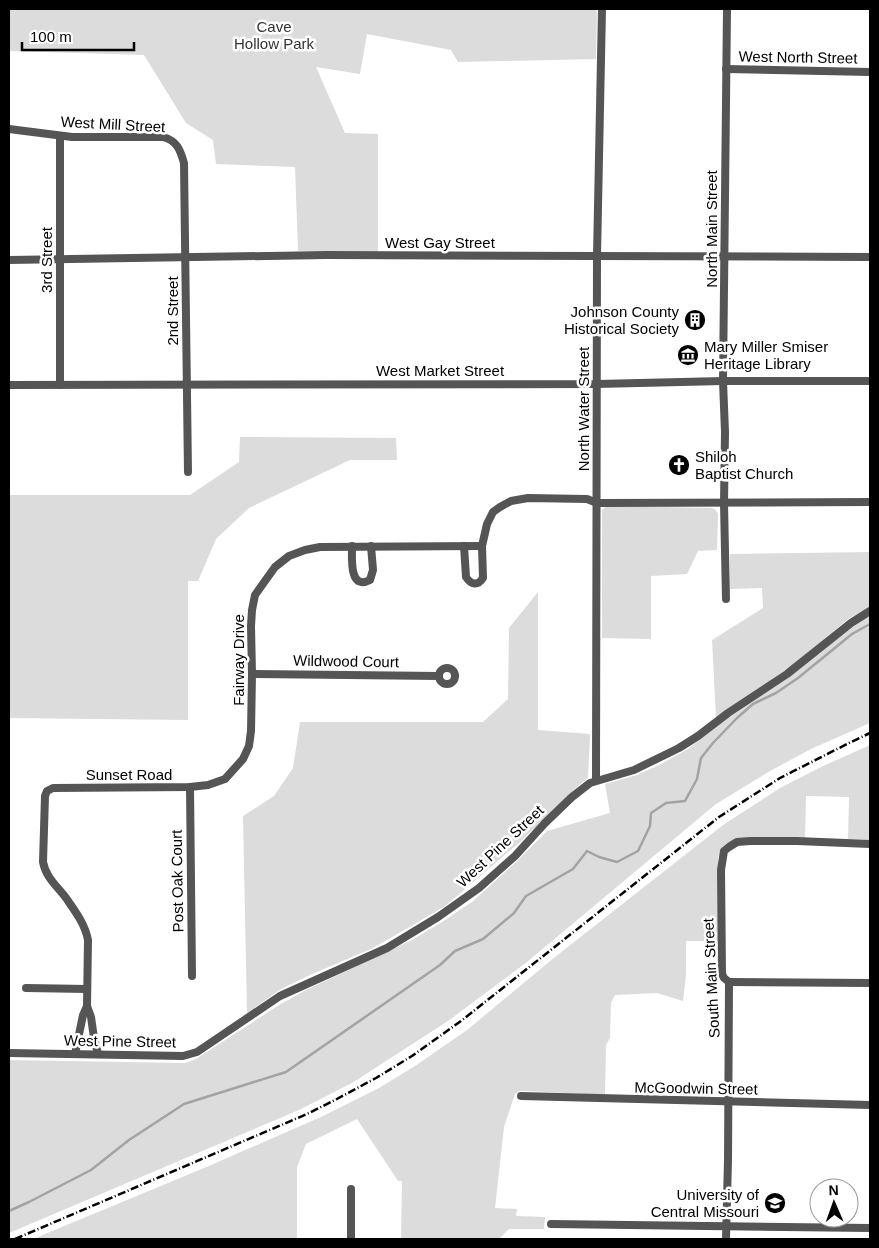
<svg xmlns="http://www.w3.org/2000/svg" width="879" height="1248" font-family="Helvetica,sans-serif">
	<rect width="100%" height="100%" fill="#fff"/>
	<!-- green -->
	<g fill="#dcdcdc">
		<path d="M9 9H597L596 59 458 62 451 50 367 34 360 74 316 67 345 133 378 134V252L298 251 295 167 216 164 213 140 186 123 144 55 9 51Z"/>
		<path d="M240 437 396 438 397 460H350L249 508 216 539 198 581H188V720L9 718V495H190L239 462Z"/>
		<path d="M612 506 712 508 716 510 718 514 717 550 698 551 687 574 651 576V639L602 638V510L606 507Z"/>
		<path d="M870 552V607L848 619 794 664 716 717 712 640 763 608 762 588 730 589V554Z"/>
		<path d="M538 592V730L590 734 588 778 577 787 520 842 463 891 445 906 408 928 371 949 310 975 281 989 247 1013 243 816 274 796 293 768 300 722H483L508 699 509 628Z"/>
		<path d="M870 616V723L811 749 770 771 716 804 527 962 448 1021 352 1083 299 1110 9 1233V1060L185 1063 196 1059 279 1005 306 990 412 940 442 922 472 902 517 861 547 831 610 813 605 784 637 775 659 765 688 749 736 711 797 671 837 639 864 619Z"/>
		<path d="M870 745V840L848 839 849 797 806 796 805 838 751 837 737 839 723 847 718 857 719 941H686V975L683 1001 657 993 615 995 611 1003 610 1038 606 1045 605 1095 525 1091H519L515 1094 504 1127 495 1208 517 1209 516 1216 545 1217 544 1229H509L499 1239H401L402 1181H398L357 1119 306 1144 297 1167V1239H33L204 1168 321 1117 379 1088 415 1066 467 1030 555 957 723 825 780 788 821 767Z"/>
	</g>
	<g fill="none" stroke-linecap="round" stroke-linejoin="round">
		<!-- stream -->
		<path stroke="#a3a3a3" stroke-width="2.5" d="M9 1211 29 1202 91 1170 129 1140 184 1104 286 1072 440 965 455 951 483 939 514 913 526 896 573 869 587 851 599 857 617 862 638 851 650 826 651 813 666 803 685 801 697 779 701 758 713 743 737 718 753 704 776 693 798 678 852 634 870 624"/>
		<!-- minor -->
		<g stroke="#555" stroke-width="8">
			<path d="M726 69 870 72"/>
			<path d="M9 129 72 137H163C177 141 180 149 184 163L188 472"/>
			<path d="M60 136V385"/>
			<path d="M9 260 326 255 870 257"/>
			<path d="M9 385 597 384 723 381H870"/>
			<path d="M352 546C352 558 349 591 370 580L373 570 371 546"/>
			<path d="M464 546 466 577C471 585 478 586 483 578L482 546 487 524 493 512 500 507 511 501 528 498 587 499 597 503 870 502"/>
			<path d="M726 599 724 503 725 432 723 381 727 9"/>
			<circle cx="447" cy="676" r="8"/>
			<path d="M252 674 439 676"/>
			<path d="M596 780 597 256 602 9"/>
			<path d="M190 787 192 976"/>
			<path d="M729 982 870 983"/>
			<path d="M26 988 87 989"/>
			<path d="M9 1053 183 1056 197 1052 280 996 387 948 438 917 479 888 515 856 545 823 572 797 590 783 634 770 679 748 698 736 728 713 787 674 851 623 870 611"/>
			<path d="M75 1054 83 1015 87 1006"/>
			<path d="M98 1054 94 1038 91 1017 87 1006 88 940C85 924 75 911 66 898 57 886 46 878 43 862L45 796 47 791 53 788 190 787 208 785 225 779 243 759 249 746 251 731 252 674 251 626 252 610 255 595 275 567 289 556 305 550 320 547 482 546"/>
			<path d="M521 1096 870 1105"/>
			<path d="M351 1189V1239"/>
			<path d="M551 1224 870 1228"/>
			<path d="M726 1239 728 1160 729 982 724 978 722 974 721 870 724 851 729 847 737 842 750 841H797L870 844"/>
		</g>
		<!-- rail -->
		<path stroke="#000" stroke-width="2.5" stroke-dasharray="8 2.5 1 2.5" stroke-linecap="butt" d="M15 1239 307 1114 335 1100 376 1078 412 1056 461 1021 719 817 780 778 849 743 870 733"/>
	</g>
	<!-- icons -->
	<defs>
		<g id="building-disc" transform="scale(1.125)"><circle r="9.5" fill="#000" stroke="#fff"/><path d="M-4-6H4V6H1V3H-1V6H-4ZM-2.5-4.3h1.7v1.8h-1.7ZM.8-4.3h1.7v1.8H.8ZM-2.5-1h1.7V.8h-1.7ZM.8-1h1.7V.8H.8Z" fill="#fff"/></g>
		<g id="museum-disc" transform="scale(1.125)"><circle r="9.5" fill="#000" stroke="#fff"/><path d="M0-6L6-3V-2H-6V-3ZM-5-1h2V3h-2ZM-1-1h2V3h-2ZM3-1h2V3H3ZM-6 4H6V6H-6Z" fill="#fff"/></g>
		<g id="church-disc" transform="scale(1.125)"><circle r="9.5" fill="#000" stroke="#fff"/><path d="M-1.2-6h2.4v3.5h3.3v2.4h-3.3V6h-2.4V-.1h-3.3v-2.4h3.3Z" fill="#fff"/></g>
		<g id="university-disc" transform="scale(1.125)"><circle r="9.5" fill="#000" stroke="#fff"/><path d="M0-5L7-2L0 1L-7-2ZM-4 1L0 2.5L4 1V4Q0 6-4 4Z" fill="#fff"/></g>
	</defs>
	<g fill-rule="evenodd">
		<use href="#building-disc" x="695" y="320"/>
		<use href="#museum-disc" x="688" y="355"/>
		<use href="#church-disc" x="679" y="465"/>
		<use href="#university-disc" x="775" y="1203"/>
	</g>
	<g text-anchor="middle" dominant-baseline="central" stroke-width="5" stroke-linejoin="round" paint-order="stroke">
		<!-- park labels -->
		<g font-size="15" fill="#333" stroke="#fff">
			<text x="274" y="26">Cave<tspan x="274" dy="17">Hollow Park</tspan></text>
		</g>
		<!-- street labels -->
		<g font-size="15" fill="#000" stroke="#fff">
			<text transform="translate(798 57) rotate(1)">West North Street</text>
			<text transform="translate(113 124) rotate(3)">West Mill Street</text>
			<text transform="translate(711 229) rotate(-90)">North Main Street</text>
			<text x="440" y="242">West Gay Street</text>
			<text transform="translate(46 260) rotate(-90)">3rd Street</text>
			<text transform="translate(172 311) rotate(-90)">2nd Street</text>
			<text x="440" y="370">West Market Street</text>
			<text transform="translate(583 409) rotate(-90)">North Water Street</text>
			<text transform="translate(238 660) rotate(-90)">Fairway Drive</text>
			<text transform="translate(346 661) rotate(1)">Wildwood Court</text>
			<text x="129" y="774">Sunset Road</text>
			<text transform="translate(500 846) rotate(-43)">West Pine Street</text>
			<text transform="translate(177 881) rotate(-91)">Post Oak Court</text>
			<text transform="translate(711 978) rotate(-93)">South Main Street</text>
			<text transform="translate(120 1041) rotate(1)">West Pine Street</text>
			<text transform="translate(696 1088) rotate(1)">McGoodwin Street</text>
		</g>
		<!-- poi labels -->
		<g font-size="15" fill="#000" stroke="#fff" text-anchor="end">
			<text x="679" y="311">Johnson County<tspan x="679" dy="17">Historical Society</tspan></text>
			<text x="704" y="346" text-anchor="start">Mary Miller Smiser<tspan x="704" dy="17">Heritage Library</tspan></text>
			<text x="695" y="456" text-anchor="start">Shiloh<tspan x="695" dy="17">Baptist Church</tspan></text>
			<text x="759" y="1194">University of<tspan x="759" dy="17">Central Missouri</tspan></text>
		</g>
	</g>
	<!-- border -->
	<rect width="879" height="1248" fill="none" stroke="#000000" stroke-width="20"/>
	<!-- north arrow -->
	<g transform="translate(834 1203) rotate(358)"><circle r="24" fill="#ffffff" stroke="#999999"/>
	<path d="M0-4L9 19L0 12L-9 19Z" fill="#000000"/>
	<text y="-8" font-size="14" font-weight="bold" text-anchor="middle" fill="#000000">N</text>
	</g>
	<!-- scale -->
	<path d="M22 42v8h112v-8" fill="none" stroke="#000000" stroke-width="2.5"/>
	<text x="30" y="42" font-size="15" fill="#000000" stroke="#ffffff" stroke-width="4" paint-order="stroke">100 m</text>
</svg>
